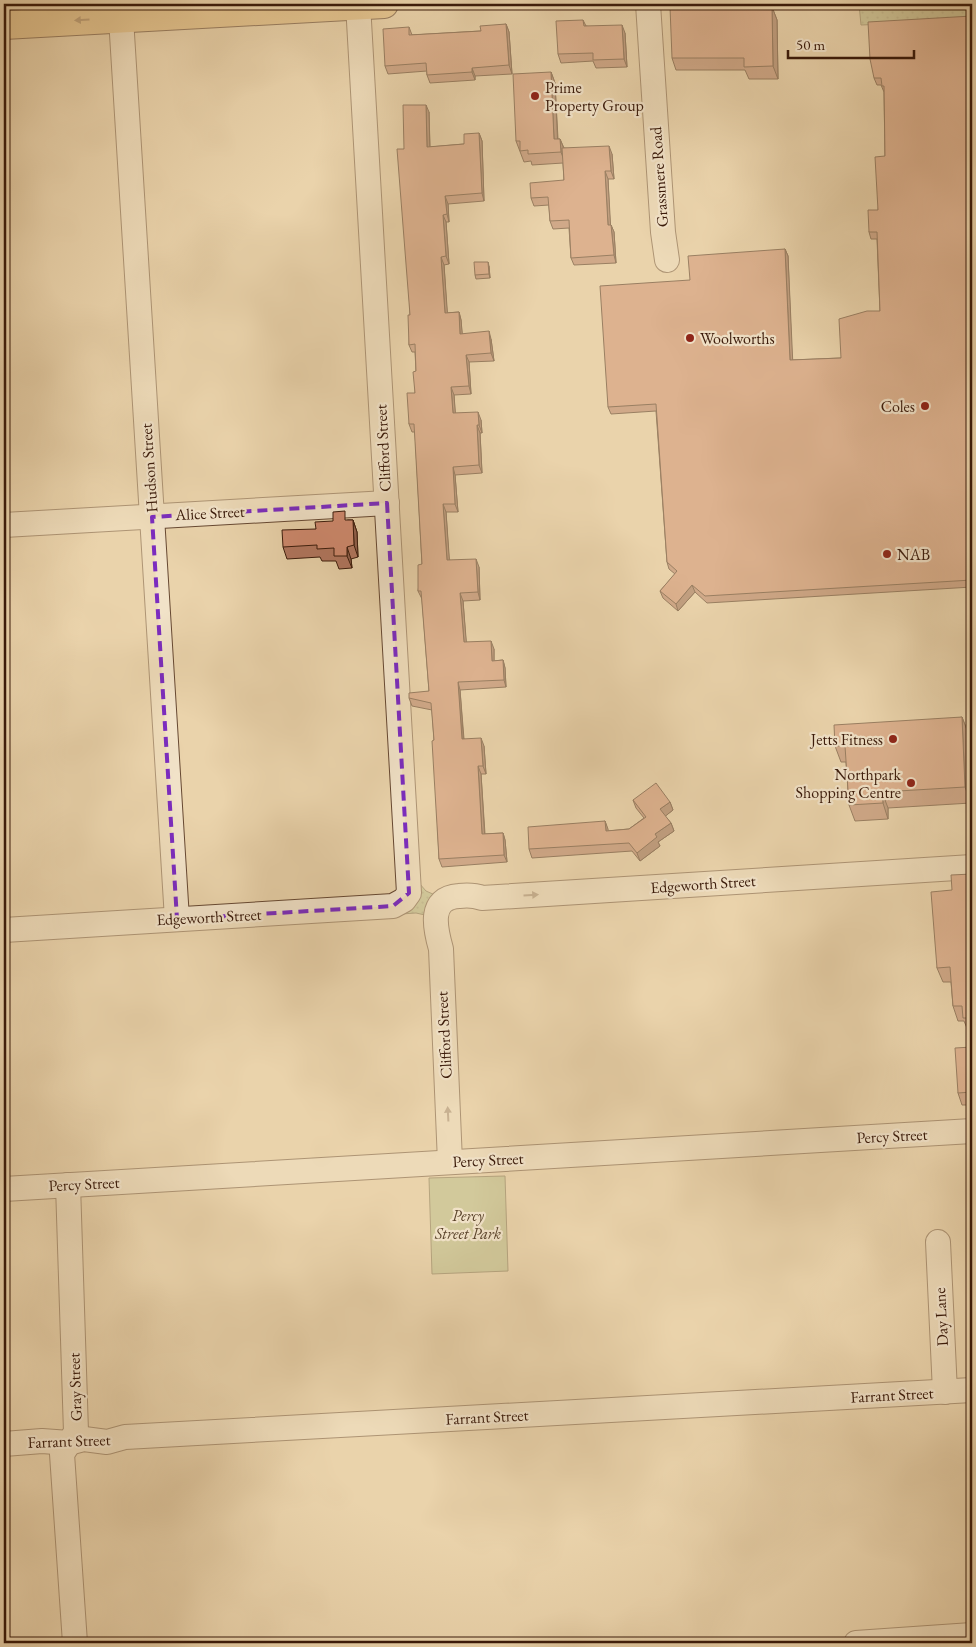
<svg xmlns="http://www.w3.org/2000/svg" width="976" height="1647" font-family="'EB Garamond',serif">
	<defs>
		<pattern id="grass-dots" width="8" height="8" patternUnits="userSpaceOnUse" patternTransform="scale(1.25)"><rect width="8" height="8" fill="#b7bc88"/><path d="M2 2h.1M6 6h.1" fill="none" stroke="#9ea174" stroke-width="1.8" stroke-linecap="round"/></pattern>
	</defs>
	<rect width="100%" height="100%" fill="#ead3ab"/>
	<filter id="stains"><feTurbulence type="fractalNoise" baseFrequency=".004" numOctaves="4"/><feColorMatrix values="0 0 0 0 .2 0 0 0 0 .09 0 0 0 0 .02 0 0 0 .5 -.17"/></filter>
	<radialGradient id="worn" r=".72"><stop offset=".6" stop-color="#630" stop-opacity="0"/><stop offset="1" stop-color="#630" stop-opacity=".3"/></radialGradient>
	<!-- grass -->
	<g fill="url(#grass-dots)" stroke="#786b49">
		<path d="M859 4H958L967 9 971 15 963 21 861 25Z"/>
		<path d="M419 883 426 891 435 895 425 915 416 913 401 914Z"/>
	</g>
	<!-- park -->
	<path fill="#b7bc88" stroke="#786b49" d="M505 1176 508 1271 432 1274 429 1178Z"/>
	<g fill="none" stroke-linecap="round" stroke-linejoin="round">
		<!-- minor casing -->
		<g stroke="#664832" stroke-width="26">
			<g id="minor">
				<path d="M648 4 663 232 667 260"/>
				<path d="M121 18 177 919"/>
				<path d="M4 525 387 503"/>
				<path d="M4 930 393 906 404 900 409 893 358 4"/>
				<path d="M450 1162 441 949C435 928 428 898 459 896 468 895 474 895 482 898L972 867"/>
				<path d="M68 1185 76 1432 62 1454 75 1643"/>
				<path d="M4 1189 972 1131"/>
				<path d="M938 1242 945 1392"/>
				<path d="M4 1444 42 1441 69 1443 84 1439 107 1442 125 1437 972 1390"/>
				<path d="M856 1643 972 1635"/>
			</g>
		</g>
		<!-- major casing -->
		<g stroke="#3a1a0a" stroke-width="30">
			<path id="major" d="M4 25 384 4"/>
		</g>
		<!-- minor -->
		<use href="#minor" stroke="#f1e2c8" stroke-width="24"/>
		<!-- major -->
		<use href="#major" stroke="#e5ba76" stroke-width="28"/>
	</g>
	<!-- wall -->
	<g fill="#b2765f" stroke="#3a1a0a">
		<path d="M772 7 777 20 778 79H749L745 70H676L672 58Z"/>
		<path d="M972 16V587L707 603 695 592 678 611 663 598 660 591 675 574 669 569 667 562 656 411 611 414 608 407 690 280 785 249 788 256 792 360 841 358 880 311 877 239H871L869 232 878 210 885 156 884 92 881 85H877L874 78Z"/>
		<path d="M583 20 586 26 625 33 627 67 596 68 593 61 561 63 558 54Z"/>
		<path d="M506 24 509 32 512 74 475 76V80L430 83 427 75V71L388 74 385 66 409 27 412 35 481 31Z"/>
		<path d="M551 72 555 83 558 139H560L564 148 612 154 614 179H608L610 225H611L614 232 616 263 574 265 571 258 569 228 553 229 550 221 549 205 534 206 531 198 564 180 563 163 532 165 531 161 524 162 516 141Z"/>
		<path d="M429 112 430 147 464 144 479 133 482 141 484 201 448 204 449 222H446L449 264 444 265 447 313 459 312 461 320 462 334 491 339 494 361 469 362 471 394 454 395 455 413 481 420 482 433H480L482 473 455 475 458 512H446L449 560 479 567 480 600 463 601 466 642 494 649V661L503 660 505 668 506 687 460 690 464 739 484 746 486 774H481L485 834 503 833 505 840 507 862 442 867 439 859 434 740 432 710 412 706 409 698 429 691 422 599 418 591 422 564 415 432H412L409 424 415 393 416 371 415 352H412L409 345 410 315 404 149Z"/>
		<path d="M489 266 490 278 476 279 475 275Z"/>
		<path d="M348 520H353L357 532 358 557 351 559 352 568 339 569 336 561H322L320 557 287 559 283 547 316 529Z"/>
		<path d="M962 717 968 733 971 803 888 808V819L855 821 849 805 846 762H841L835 746Z"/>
		<path d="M633 800 670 802 673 810 665 816 671 823 674 831 658 842 660 846 640 861 632 851 532 858 529 849 605 821 608 831 629 829 644 818 636 808Z"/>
		<path d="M972 874V1033H969L964 1021H958L953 1006 951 982H943L937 968 952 890Z"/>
		<path d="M972 1047V1105H962L958 1093Z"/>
	</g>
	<!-- shaded-wall -->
	<g fill="#91604d" stroke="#3a1a0a">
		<path d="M772 7 777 20 778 79 773 66Z"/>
		<path d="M506 24 509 32 512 74 509 65Z"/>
		<path d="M622 25 625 33 627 67 624 59Z"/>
		<path d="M472 68 475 76V80L472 72Z"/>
		<path d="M551 72 555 83 558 150 554 139Z"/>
		<path d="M426 105 429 112 430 155 427 147Z"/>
		<path d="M479 133 482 141 484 201 482 193Z"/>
		<path d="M560 139 564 149 565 163 561 152Z"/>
		<path d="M609 146 612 154 614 179 611 171Z"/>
		<path d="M605 171 608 179 611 233 608 225Z"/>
		<path d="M445 196 448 204 449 222 447 214Z"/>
		<path d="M443 215 446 222 449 264 446 256Z"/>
		<path d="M611 225 614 232 616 263 614 255Z"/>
		<path d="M785 249 788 256 793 367 790 360Z"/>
		<path d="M441 257 444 265 448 321 445 313Z"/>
		<path d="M488 262 489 266 490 278 489 274Z"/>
		<path d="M459 312 461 320 463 342 460 334Z"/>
		<path d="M489 331 491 339 494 361 491 353Z"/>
		<path d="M466 355 469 362 471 394 469 386Z"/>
		<path d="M451 387 454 395 456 421 453 413Z"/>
		<path d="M478 412 481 420 482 433 479 425Z"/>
		<path d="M477 425 480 433 482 473 479 465Z"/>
		<path d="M453 467 455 475 458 512 455 504Z"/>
		<path d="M443 504 446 512 450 568 447 560Z"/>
		<path d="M353 520 357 532 358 557 354 545Z"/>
		<path d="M347 547 351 559 352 568 347 556Z"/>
		<path d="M476 559 479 567 480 600 478 592Z"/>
		<path d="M692 585 695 592 678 611 676 604Z"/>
		<path d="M460 593 463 601 467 650 464 642Z"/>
		<path d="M491 641 494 649V669L492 661Z"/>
		<path d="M503 660 505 668 506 687 504 680Z"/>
		<path d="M458 682 460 690 464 747 462 739Z"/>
		<path d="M962 717 968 733 971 803 965 787Z"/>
		<path d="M481 738 484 746 486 774 483 766Z"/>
		<path d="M478 766 481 774 485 842 482 834Z"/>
		<path d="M882 792 888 808V819L883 803Z"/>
		<path d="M670 802 673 810 663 818 660 809Z"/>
		<path d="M605 821 608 829 609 839 606 831Z"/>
		<path d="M671 823 674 831 658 842 660 846 640 861 637 853 655 834Z"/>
		<path d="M503 833 505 840 507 862 504 855Z"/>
	</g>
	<!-- building -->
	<g fill="#cf896e" stroke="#3a1a0a">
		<path d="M670 7H772L773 66 744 67V58H672Z"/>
		<path d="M972 16V580L705 596 692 585 676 604 660 591 677 571 667 562 656 404 608 407 600 286 690 280 688 256 785 249 790 360 841 358 839 319 867 311H880L877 232H869L868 210H878L875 157 885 156 884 86H882L881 78H874L870 59 868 22Z"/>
		<path d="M583 20 584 26 622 25 624 59 593 60V53L558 54 556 21Z"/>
		<path d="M506 24 509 65 472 68V72L427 75 426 63 385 66 383 29 409 27V35L481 31 480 26Z"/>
		<path d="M551 72 554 139H560L561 152 528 154V150L520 151V141H516L513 74Z"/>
		<path d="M403 105H426L427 147 464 144V134L479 133 482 193 445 196 447 214 443 215 446 256 441 257 445 313 459 312 460 334 489 331 491 353 466 355 469 386 451 387 453 413 478 412 479 425H477L479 465 453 467 455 504H443L447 560 476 559 478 592 460 593 464 642 491 641 492 661 503 660 504 680 458 682 462 739 481 738 483 766H478L482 834 503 833 504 855 439 859 432 741 434 740 431 703 409 698V693L429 691 421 591H418V565L422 564 414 424H409L407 393H415L413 372 416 371 415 344 409 345 408 315H410L397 149H404Z"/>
		<path d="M609 146 611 171H605L608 225H611L614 255 571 258 569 220 550 221 548 197 531 198 530 183 564 180 562 148Z"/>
		<path d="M474 262H488L489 274 475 275Z"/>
		<path d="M345 511V520H353L354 545 347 547V556H334V548L317 549V545L283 547 282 530 316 529 315 522 333 521V512Z"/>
		<path d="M962 717 965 787 882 792 883 803 849 805 845 746H835L834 725Z"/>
		<path d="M656 783 670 802 660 809 671 823 655 834 657 837 637 853 629 843 529 849 528 827 605 821 606 831 629 829 646 817 633 800Z"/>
		<path d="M972 874V1018H963L962 1006H953L950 967 937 968 931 892 952 890 951 875Z"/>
		<path d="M972 1047V1092L958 1093 955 1048Z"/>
	</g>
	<!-- one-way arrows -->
	<defs><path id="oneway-solid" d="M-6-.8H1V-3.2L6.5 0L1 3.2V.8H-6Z" transform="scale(1.25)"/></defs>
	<use fill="#906a40" href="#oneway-solid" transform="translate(82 20) rotate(176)"/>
	<g fill="#9f8872">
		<use href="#oneway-solid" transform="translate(531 895) rotate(-4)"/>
		<use href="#oneway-solid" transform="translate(448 1114) rotate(-93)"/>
	</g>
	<!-- marked area -->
	<path d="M0 0H976V1647H0ZM387 503 409 893 393 906 177 919 152 517Z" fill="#ead3ab" fill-opacity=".55" fill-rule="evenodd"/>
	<path fill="none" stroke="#7b2cbf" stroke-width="4" stroke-dasharray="10 6" stroke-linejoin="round" d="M387 503 409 893 393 906 177 919 152 517Z"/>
	<!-- markers -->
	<g fill="#8f2418" stroke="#f1e2c8" stroke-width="2">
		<circle cx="535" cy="96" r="5"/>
		<circle cx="690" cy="338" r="5"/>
		<circle cx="925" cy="406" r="5"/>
		<circle cx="887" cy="554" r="5"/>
		<circle cx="893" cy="739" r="5"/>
		<circle cx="911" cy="783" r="5"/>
	</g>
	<g text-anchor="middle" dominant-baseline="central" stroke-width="4.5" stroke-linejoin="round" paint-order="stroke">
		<!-- poi labels -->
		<g font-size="16" fill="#3a1a0a" stroke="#f1e2c8" text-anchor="start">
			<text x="545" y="87">Prime<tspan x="545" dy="18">Property Group</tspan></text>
			<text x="700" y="338">Woolworths</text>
			<text x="915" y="406" text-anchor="end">Coles</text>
			<text x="897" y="554">NAB</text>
			<text x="883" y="739" text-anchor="end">Jetts Fitness</text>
			<text x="901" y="774" text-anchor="end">Northpark<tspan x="901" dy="18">Shopping Centre</tspan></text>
		</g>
		<!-- street labels -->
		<g font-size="16" fill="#3a1a0a" stroke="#f1e2c8">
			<text transform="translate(659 177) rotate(-94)">Grassmere Road</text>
			<text transform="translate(383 448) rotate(-93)">Clifford Street</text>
			<text transform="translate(149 468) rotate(-94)">Hudson Street</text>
			<text transform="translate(210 513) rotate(-3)">Alice Street</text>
			<text transform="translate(703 884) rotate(-4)">Edgeworth Street</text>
			<text transform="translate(209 917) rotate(-3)">Edgeworth Street</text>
			<text transform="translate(444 1035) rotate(-93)">Clifford Street</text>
			<text transform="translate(892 1136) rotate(-3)">Percy Street</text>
			<text transform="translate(488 1160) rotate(-3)">Percy Street</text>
			<text transform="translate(84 1184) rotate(-3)">Percy Street</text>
			<text transform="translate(941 1317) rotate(-93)">Day Lane</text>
			<text transform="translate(75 1387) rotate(-92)">Gray Street</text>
			<text transform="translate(892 1395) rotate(-3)">Farrant Street</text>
			<text transform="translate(487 1417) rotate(-3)">Farrant Street</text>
			<text transform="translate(69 1441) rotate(-2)">Farrant Street</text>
		</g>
		<!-- park labels -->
		<g font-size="16" font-style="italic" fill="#59422a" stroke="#f1e2c8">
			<text x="468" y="1215">Percy<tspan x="468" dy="18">Street Park</tspan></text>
		</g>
	</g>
	<!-- margin -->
	<rect width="976" height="1647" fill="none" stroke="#ead3ab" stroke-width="20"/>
	<rect x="5" y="5" width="966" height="1637" fill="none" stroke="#3a1a0a" stroke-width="2.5"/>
	<rect x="10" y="10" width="956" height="1627" fill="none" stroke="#3a1a0a"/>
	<!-- scale -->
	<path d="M788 50v8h126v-8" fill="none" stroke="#3a1a0a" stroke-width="2.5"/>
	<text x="796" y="50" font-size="15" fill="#3a1a0a" stroke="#f1e2c8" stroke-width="4" paint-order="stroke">50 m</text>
	<rect width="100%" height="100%" filter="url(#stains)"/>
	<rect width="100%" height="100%" fill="url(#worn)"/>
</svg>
